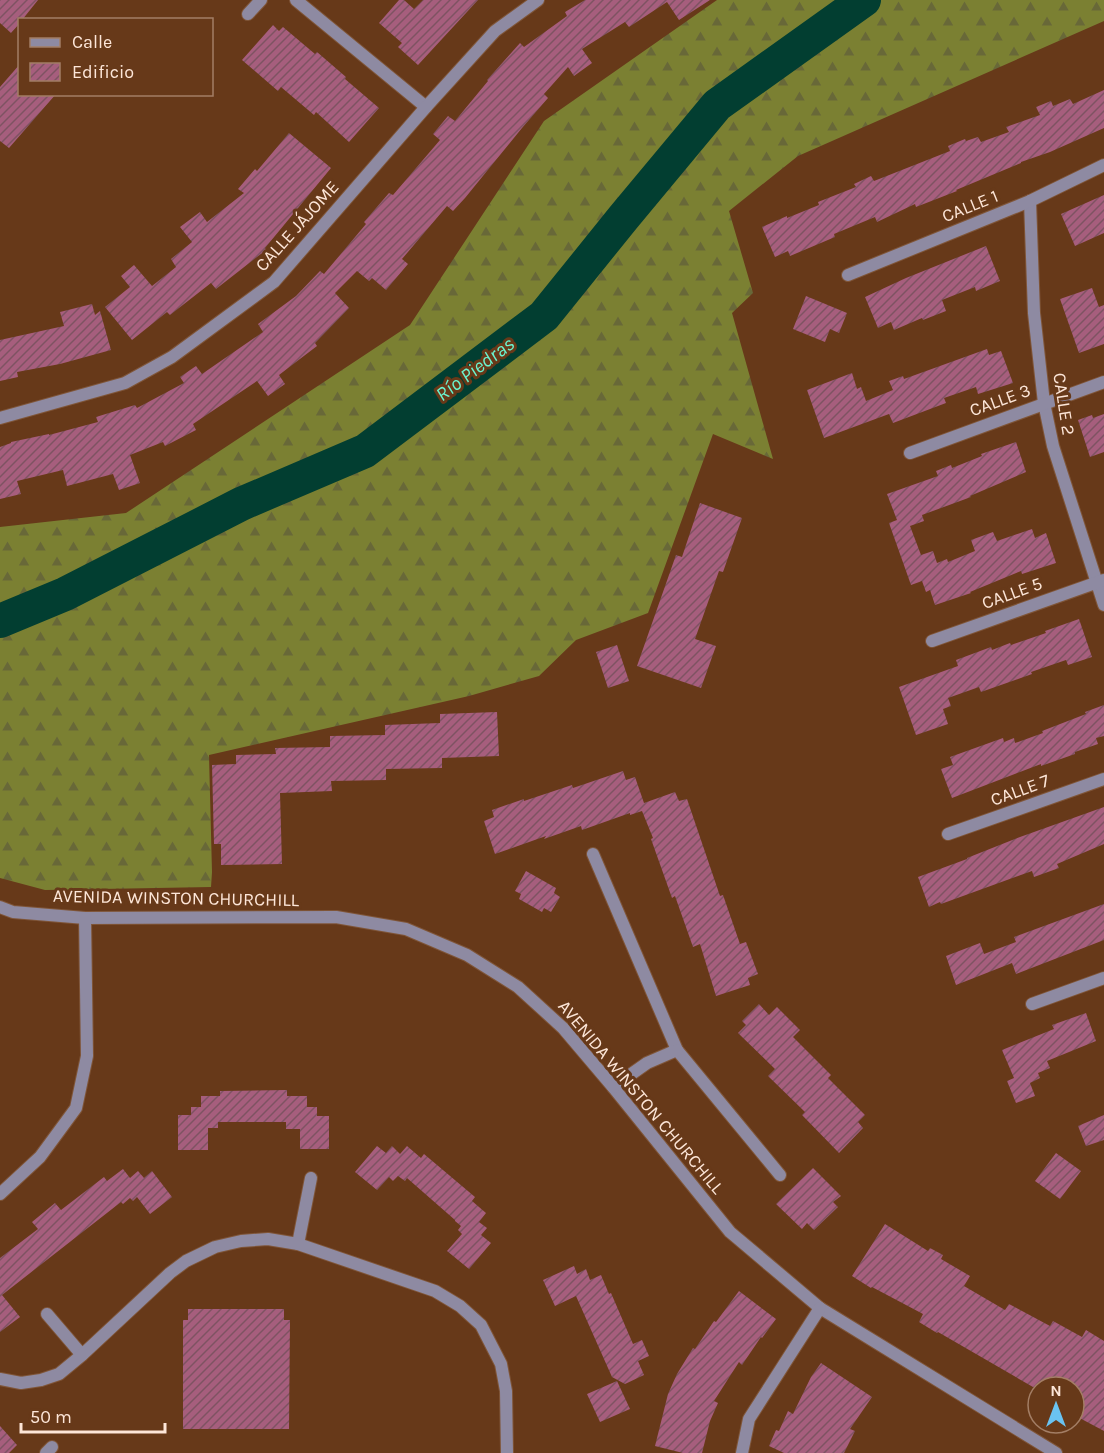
<svg xmlns="http://www.w3.org/2000/svg" width="1104" height="1453" font-family="Karla,sans-serif">
	<defs>
		<pattern id="forest-firs" width="22" height="20" patternUnits="userSpaceOnUse" patternTransform="scale(1.5)"><rect width="22" height="20" fill="#7b8032"/><path d="M5 1l3.5 6h-7zM16 11l3.5 6h-7z" fill="#686838"/></pattern>
		<pattern id="building-hatch" width="6" height="6" patternUnits="userSpaceOnUse" patternTransform="scale(1.5)"><rect width="6" height="6" fill="#a65e7d"/><path d="M-1 1l2-2M0 6l6-6M5 7l2-2" fill="none" stroke="#7e5362"/></pattern>
	</defs>
	<rect width="100%" height="100%" fill="#673919"/>
	<!-- forest -->
	<path fill="url(#forest-firs)" d="M717 0H1104V21L798 156 729 211 753 293 732 313 773 459 713 434 648 613 576 640 539 676 469 696 209 755 212 872 211 887 45 890 0 878V527L126 513 410 325 544 121Z"/>
	<g fill="none" stroke-linecap="round" stroke-linejoin="round">
		<!-- river -->
		<path stroke="#023e31" stroke-width="34" d="M0 621 65 594 241 504 365 451 544 316 623 218 717 105 864 0"/>
	</g>
	<!-- building -->
	<g fill="url(#building-hatch)">
		<path d="M0 0H38L22 20H20V23L11 33 0 23Z"/>
		<path d="M399 0H404L414 9 423 0H478L418 65 398 47 402 43 379 23Z"/>
		<path d="M585 0H710L679 20 667 2 629 27 625 22 582 49 592 63 574 76 568 67 544 94 548 98 522 128 465 198 453 211 447 206 402 259 408 264 386 290 372 278 369 281 357 271 335 293 349 308 315 343 317 346 279 375 285 384 268 396 257 381 193 424 196 430 165 446 163 442 130 455 140 483 119 490 113 474 67 486 63 470 17 481 21 494 0 499V447L11 443V442L49 434V435L98 422 96 417 135 405 137 408 184 383 180 377 196 366 202 374 263 332 258 324 296 296 320 271 324 274 366 224 364 222 389 193 393 195 440 140 433 134 448 116 455 121 488 81 487 80 520 43 524 47 567 16 565 12Z"/>
		<path d="M273 25 279 31 283 27 315 54 317 52 346 77 345 79 379 108 349 142 316 112 314 115 281 87 278 91 242 60Z"/>
		<path d="M20 64V94H56L9 148 0 141V87Z"/>
		<path d="M1104 90V128L1050 152 1021 162V163L956 190 957 191 916 207 915 204 877 222 875 217 834 234 835 237 790 256 788 251 775 257 762 227 787 216V218L819 205 818 202 856 187 854 184 871 176 874 181 950 151 948 146 965 139 966 141 978 137 981 142 1009 132 1006 127 1040 115 1036 107 1051 101 1053 106 1070 99 1073 104Z"/>
		<path d="M289 133 331 168 265 248 266 250 216 289 211 283 170 315 167 312 132 340 105 307 130 287 121 276 134 265 152 286 176 267 171 259 192 242 180 227 200 212 207 222 244 193 238 189 255 169 257 171Z"/>
		<path d="M1104 195V233L1075 246 1061 214Z"/>
		<path d="M986 246 1000 281 976 291 975 287 942 300 946 311 923 320 922 318 894 330 891 322 878 328 865 297 906 278Z"/>
		<path d="M1092 288 1099 307 1104 305V344L1079 353 1060 299Z"/>
		<path d="M806 296 847 313 839 333 830 329 825 342 793 329Z"/>
		<path d="M92 304 95 315 100 311 111 350 60 364 17 372 18 377 0 381V340L64 326 60 312Z"/>
		<path d="M987 349 989 355 1001 351 1013 383 978 394 976 387 944 398 946 403 893 423 889 414 824 438 807 390 852 373 857 389 861 387 866 401 893 390 889 381 903 376 904 379Z"/>
		<path d="M1104 414V452L1090 457 1078 420 1092 415 1093 418Z"/>
		<path d="M1016 442 1026 472 970 496 971 497 922 515 924 521 910 526 921 555 933 551 937 563 947 559 948 562 975 551 971 540 993 532 997 541 1032 529 1035 538 1046 533 1056 563 1022 574 1021 571 970 592 971 593 935 605 930 590 926 592 922 581 911 585 889 523 897 520 887 494 938 476 936 471 951 465 952 468 982 456 981 454Z"/>
		<path d="M700 503 742 518 723 572 719 571 695 639 716 646 701 688 637 666 676 555 682 557Z"/>
		<path d="M1079 619 1092 657 1068 665 1066 660 1031 672 1032 674 981 692 979 687 948 698 951 706 943 709 948 724 916 735 899 687 958 666 956 660 991 647 992 650 1010 643 1011 645 1046 633 1045 631Z"/>
		<path d="M617 645 629 681 608 688 596 652Z"/>
		<path d="M1104 705V736L1096 738 1098 744 1075 752V754L1041 766V764L952 798 941 769 953 765 950 757 1003 738 1004 742 1014 738 1015 743 1043 733 1042 731 1086 714 1085 712Z"/>
		<path d="M497 712 499 756 442 758V768L386 769V780L331 781 332 791 280 793 282 864 221 865V844H214L212 765 236 764V755L276 754 275 748 330 747V736L385 735V725L440 723V714Z"/>
		<path d="M623 771 626 780 635 777 644 803 675 792 679 801 687 799 720 896 723 895 740 944 746 942 758 974 748 978 750 985 716 996 700 944 693 947 675 896 672 898 651 839 653 838 642 811 630 815V813L582 830 581 826 544 839 546 836 495 854 484 821 494 817 492 810 524 799V801L572 785 573 788Z"/>
		<path d="M1104 807V844L1057 864 1059 868 1034 877 1032 871 941 904 940 902 929 907 918 877 967 859V858L1020 837Z"/>
		<path d="M526 871 556 888 554 893 560 897 551 912 544 908 542 912 519 899 521 894 515 891Z"/>
		<path d="M1104 904V940L1016 974 1012 963 956 985 946 956 980 943 984 954 1016 942 1014 937Z"/>
		<path d="M759 1004 769 1015 777 1007 800 1030 793 1037 831 1075 828 1078 865 1115 858 1122 863 1128 839 1153 802 1115 805 1112 768 1076 775 1069 738 1033 746 1025 742 1021Z"/>
		<path d="M1086 1013 1096 1041 1047 1061 1050 1068 1038 1073 1040 1078 1030 1083 1035 1096 1016 1103 1007 1081 1014 1078 1002 1050 1054 1029 1052 1025Z"/>
		<path d="M287 1090V1096H307V1107H317V1116H329V1149H300V1129H286V1122H218V1128H208V1150H178V1115H191V1107H201V1096H220V1091Z"/>
		<path d="M1104 1115V1140L1086 1146 1078 1126Z"/>
		<path d="M377 1146 386 1153 392 1146 400 1154 407 1146 421 1158 424 1154 475 1197 472 1201 486 1213 479 1222 487 1228 481 1235 491 1243 469 1269 447 1251 462 1234 458 1230 461 1226 455 1221V1220L407 1178 405 1181 398 1176 393 1181 389 1177 377 1190 355 1172Z"/>
		<path d="M1056 1153 1081 1171 1060 1199 1035 1181Z"/>
		<path d="M813 1168 841 1196 833 1202 838 1207 814 1230 807 1223 802 1229 776 1204Z"/>
		<path d="M123 1169 130 1178 138 1171 144 1178 152 1171 172 1197 150 1214 137 1197 133 1201 130 1198 123 1204 121 1202 2 1295 20 1317 0 1332V1258L38 1229 32 1222 55 1203 61 1210 104 1177 107 1181Z"/>
		<path d="M885 1224 928 1251 930 1248 943 1255 941 1259 970 1276 964 1286 1005 1310 1009 1304 1050 1326 1053 1321 1082 1337 1086 1330 1104 1341V1431L1074 1415V1387H1033L938 1332 937 1333 919 1322 923 1314 872 1287 871 1288 852 1276Z"/>
		<path d="M574 1266 577 1274 586 1269 590 1280 601 1275 609 1294 611 1293 633 1344 642 1340 649 1356 638 1361 644 1375 625 1384 612 1377 576 1296 555 1306 543 1280Z"/>
		<path d="M739 1291 776 1319 762 1338 761 1337 742 1365 739 1362 714 1401 718 1403 710 1421 702 1453H683L655 1446 668 1394 677 1374 693 1348 695 1349 714 1321 716 1322Z"/>
		<path d="M188 1309H284V1320H290L289 1429H183V1320H188Z"/>
		<path d="M821 1363 872 1397 850 1429 855 1431 844 1453H784L769 1446 776 1430 779 1431 788 1411 793 1414 811 1377Z"/>
		<path d="M617 1381 630 1409 600 1422 587 1394Z"/>
		<path d="M0 1426 17 1445 9 1453H0Z"/>
	</g>
	<g fill="none" stroke-linecap="round" stroke-linejoin="round">
		<!-- minor casing -->
		<g stroke="#7f5538" stroke-width="14">
			<g id="minor">
				<path d="M296 0 426 107"/>
				<path d="M248 14 261 0"/>
				<path d="M1030 201 1034 313 1044 403 1053 446 1104 605"/>
				<path d="M848 275 1030 201 1104 165"/>
				<path d="M0 418 125 383 172 357 274 282 426 107 495 31 538 0"/>
				<path d="M910 453 1104 382"/>
				<path d="M932 641 1104 580"/>
				<path d="M948 834 1104 779"/>
				<path d="M593 854 677 1050 780 1175"/>
				<path d="M0 907 13 912 85 918 336 917 406 929 467 955 518 987 563 1028 613 1087 730 1232 820 1308 1056 1453"/>
				<path d="M1032 1004 1104 978"/>
				<path d="M613 1087 647 1063 677 1050"/>
				<path d="M0 1194 40 1157 76 1108 87 1056 85 918"/>
				<path d="M298 1244 311 1178"/>
				<path d="M47 1314 82 1355"/>
				<path d="M0 1379 21 1383 41 1380 59 1374 82 1355 170 1273 186 1261 215 1247 241 1241 268 1239 298 1244 435 1291 460 1306 481 1325 501 1364 506 1391 507 1453"/>
				<path d="M46 1453 52 1447"/>
				<path d="M742 1453 749 1419 820 1308"/>
			</g>
		</g>
		<!-- minor -->
		<use href="#minor" stroke="#8e8aa2" stroke-width="12"/>
	</g>
	<g text-anchor="middle" dominant-baseline="central" stroke-width="6" stroke-linejoin="round" paint-order="stroke">
		<!-- street labels -->
		<g font-size="18" fill="#fde6d8" stroke="#673919">
			<text transform="translate(970 206) rotate(-22)">CALLE 1</text>
			<text transform="translate(297 226) rotate(-48)">CALLE JÁJOME</text>
			<text transform="translate(1000 400) rotate(-20)">CALLE 3</text>
			<text transform="translate(1064 404) rotate(81)">CALLE 2</text>
			<text transform="translate(1012 593) rotate(-20)">CALLE 5</text>
			<text transform="translate(1020 790) rotate(-20)">CALLE 7</text>
			<text transform="translate(176 898) rotate(1)">AVENIDA WINSTON CHURCHILL</text>
			<text transform="translate(641 1097) rotate(50)">AVENIDA WINSTON CHURCHILL</text>
		</g>
		<!-- water labels -->
		<g font-size="20" font-style="italic" fill="#6af4d0" stroke="#673919">
			<text transform="translate(475 369) rotate(-37)">Río Piedras</text>
		</g>
	</g>
	<!-- legend -->
	<rect x="18" y="18" width="195" height="78" fill="#673919" stroke="#a37e65" stroke-width="1.5"/>
	<rect x="30" y="38" width="30" height="9" fill="#8e8aa2" stroke="#a37e65" stroke-width="1.5"/>
	<text x="72" y="48" font-size="18" fill="#fde6d8">Calle</text>
	<rect x="30" y="63" width="30" height="18" fill="url(#building-hatch)" stroke="#a37e65" stroke-width="1.5"/>
	<text x="72" y="78" font-size="18" fill="#fde6d8">Edificio</text>
	<!-- north arrow -->
	<g transform="translate(1056 1405)"><circle r="28" fill="#673919" stroke="#a37e65" stroke-width="1.5"/>
	<path d="M0-4.5L10 22L0 15L-10 22Z" fill="#6ac3f1"/>
	<text y="-9" font-size="16" font-weight="bold" text-anchor="middle" fill="#fde6d8">N</text>
	</g>
	<!-- scale -->
	<path d="M21 1423v9h144v-9" fill="none" stroke="#fde6d8" stroke-width="3"/>
	<text x="30" y="1423" font-size="18" fill="#fde6d8" stroke="#673919" stroke-width="4.5" paint-order="stroke">50 m</text>
</svg>
